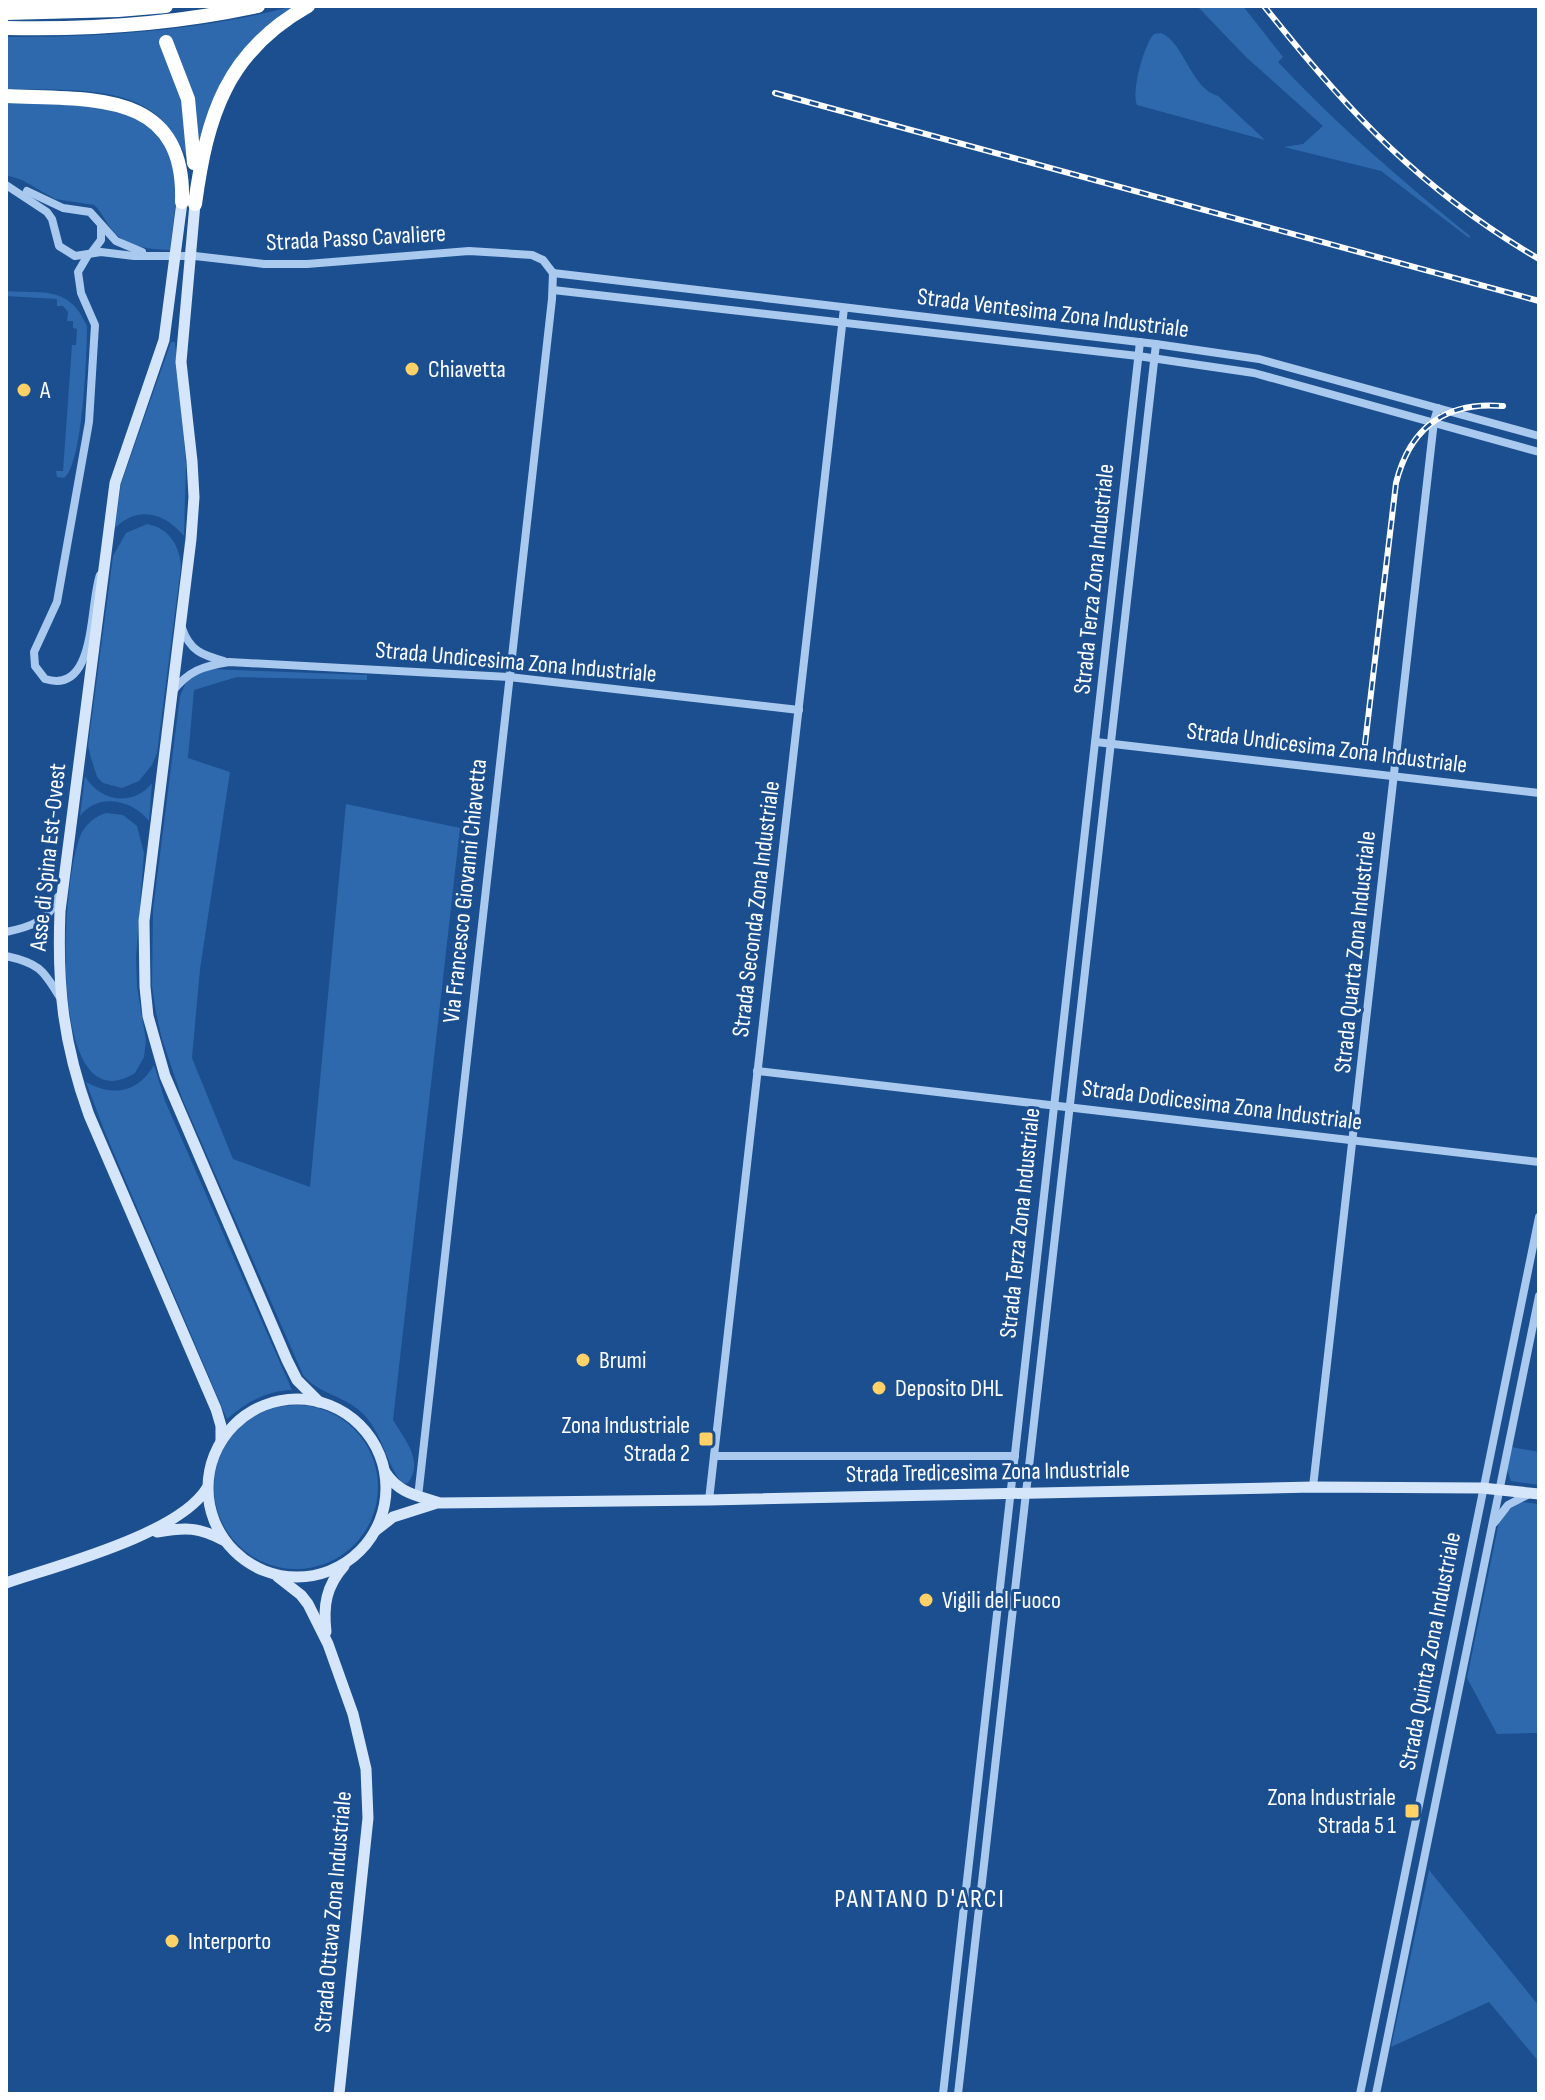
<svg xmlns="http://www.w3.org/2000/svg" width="1545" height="2100" font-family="'Sofia Sans Condensed',sans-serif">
	<rect width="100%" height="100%" fill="#1b4f8f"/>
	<!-- green -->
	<g fill="#2e69ad">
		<path d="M294 6 295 9 254 43 199 149 177 76 191 156H186C179 144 172 131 162 120 126 83 54 91 6 89V37C104 37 199 31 294 6Z"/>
		<path d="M1197 6H1243L1283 57 1278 62C1337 125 1403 182 1470 236L1469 238 1381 171 1284 147 1303 144 1323 126 1246 57Z"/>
		<path d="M1161 33C1185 43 1190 88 1218 96L1265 140 1137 105C1131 92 1144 44 1154 34Z"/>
		<path d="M6 103C67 105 164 93 175 176 178 199 172 227 170 250 146 249 124 247 110 227 104 219 101 211 94 205L55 199 22 180 6 175Z"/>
		<path d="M6 291C44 294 69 285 87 326 87 352 83 465 64 478L57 477 56 471H63L72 345H76L77 329 73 328V321H67L68 312 63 306H57V299L6 296Z"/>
		<path d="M171 342H175L186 464 184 536C165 513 138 505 115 528L121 484Z"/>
		<path d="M147 524C169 528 179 545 181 566L157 753 152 765 139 781 122 788 103 783 97 777 91 758 88 746 113 556 126 533Z"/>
		<path d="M209 669 367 675V680L237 677 194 690 188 758 230 772 200 969 192 1058 233 1159 310 1187 346 804 460 828 393 1420C405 1440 424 1461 408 1483L403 1484C385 1463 383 1432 361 1412 343 1395 320 1395 303 1375L182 1098 162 1039 156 1013 152 986 153 910 180 696 188 678Z"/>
		<path d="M85 776C100 802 133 807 152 783L149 821C132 800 99 792 80 816Z"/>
		<path d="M106 813 123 815 137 826 144 853 136 957 137 987 146 1040 144 1057 135 1073C45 1129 61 871 82 832 88 822 96 816 106 813Z"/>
		<path d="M154 1065 165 1101 292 1390C266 1391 247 1402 227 1419L104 1130 86 1082C113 1097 138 1093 154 1065Z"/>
		<circle cx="296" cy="1487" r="82"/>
		<path d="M1511 1447 1539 1452V1485L1511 1481 1507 1469Z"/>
		<path d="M1521 1502 1539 1504V1733L1497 1734 1467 1678 1499 1522 1506 1512Z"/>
		<path d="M1429 1870 1539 2006V2062L1489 2002 1391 2047Z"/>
	</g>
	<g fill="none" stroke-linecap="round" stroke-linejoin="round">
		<!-- street -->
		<g stroke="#a9c9ee" stroke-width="8">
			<path d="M6 185 47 212 52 219 59 246 75 256 101 252 134 256H195L264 264H307L469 251 532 255 543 260 553 273"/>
			<path d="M27 191 63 208 90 212 116 241 142 252"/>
			<path d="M92 252 101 240V226"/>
			<path d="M88 255 78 272 81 293 95 325 89 422 57 602 34 652 35 666 45 679C97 695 89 605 100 575"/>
			<path d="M553 273 1156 344 1259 359 1539 436"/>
			<path d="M553 290 1138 356 1254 373 1539 452"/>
			<path d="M182 628C190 651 202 655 224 661"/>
			<path d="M172 692C188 671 203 666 229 662L509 677 799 710"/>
			<path d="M1096 742 1539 793"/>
			<path d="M6 932C30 927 49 921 58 897"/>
			<path d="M6 956C38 963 43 969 59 996"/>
			<path d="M757 1071 1539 1162"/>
			<path d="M714 1456H1015"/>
			<path d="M1313 1487 1434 421 1438 408"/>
			<path d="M418 1497 552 299 553 273"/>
			<path d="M709 1500 844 308"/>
			<path d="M1494 1523 1508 1505 1529 1494"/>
			<path d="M943 2094 1140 342"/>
			<path d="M958 2094 1156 344"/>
			<path d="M1360 2094 1539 1217"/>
			<path d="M1376 2094 1539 1296"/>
		</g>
		<!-- secondary -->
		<g stroke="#d6e6fa" stroke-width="11">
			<path d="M182 202 164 340 115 483 60 911C57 987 63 1043 89 1115L216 1409 221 1426V1440"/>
			<path d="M195 204 181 362 192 461 194 497 191 539 144 921 145 987 148 1016 165 1076 287 1360 297 1380 319 1402"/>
			<circle cx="297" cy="1488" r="89"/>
			<path d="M385 1472C398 1492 414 1495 437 1502"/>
			<path d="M375 1531 393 1517 437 1503 709 1500 1313 1487 1482 1488 1539 1494"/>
			<path d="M157 1532C186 1527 199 1527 225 1541"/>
			<path d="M278 1577 301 1595 308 1604 328 1644 353 1714 366 1769 368 1818 339 2094"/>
			<path d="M6 1583C59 1565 179 1534 207 1488"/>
			<path d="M326 1632C323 1606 326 1586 344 1566"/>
		</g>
		<!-- highway -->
		<g stroke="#fff" stroke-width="14">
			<path d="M6 13 118 10 166 6"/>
			<path d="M6 28C91 30 175 24 258 6"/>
			<path d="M166 42 188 99 194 163"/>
			<path d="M6 96C88 100 186 88 182 202"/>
			<path d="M195 204C207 116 226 52 308 6"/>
		</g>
		<!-- rail casing -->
		<g stroke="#fff" stroke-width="6">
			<g id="rail">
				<path d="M1264 6C1348 112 1421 190 1539 259"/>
				<path d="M775 93 1539 301"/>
				<path d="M1365 744 1396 483C1410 427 1446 401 1503 406"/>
			</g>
		</g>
		<!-- rail -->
		<use href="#rail" stroke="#1b4f8f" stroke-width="3" stroke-dasharray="9" stroke-linecap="butt"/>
	</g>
	<!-- markers -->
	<g fill="#ffd166" stroke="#1b4f8f" stroke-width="3">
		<circle cx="412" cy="369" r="8"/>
		<circle cx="24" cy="390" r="8"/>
		<circle cx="583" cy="1360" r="8"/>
		<circle cx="879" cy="1388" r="8"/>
		<rect x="698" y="1431" width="16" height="16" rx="4"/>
		<circle cx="926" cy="1600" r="8"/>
		<rect x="1404" y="1803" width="16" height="16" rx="4"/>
		<circle cx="172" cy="1941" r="8"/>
	</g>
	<g text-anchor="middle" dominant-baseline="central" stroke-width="6" stroke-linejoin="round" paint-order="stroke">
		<!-- street labels -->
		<g font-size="24" fill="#fff" stroke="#1b4f8f">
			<text transform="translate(356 238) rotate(-3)">Strada Passo Cavaliere</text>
			<text transform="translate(1053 313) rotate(7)">Strada Ventesima Zona Industriale</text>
			<text transform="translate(1094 579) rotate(-84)">Strada Terza Zona Industriale</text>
			<text transform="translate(516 662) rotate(5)">Strada Undicesima Zona Industriale</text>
			<text transform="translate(1327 748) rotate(7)">Strada Undicesima Zona Industriale</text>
			<text transform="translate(48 857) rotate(-84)">Asse di Spina Est-Ovest</text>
			<text transform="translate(465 891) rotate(-84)">Via Francesco Giovanni Chiavetta</text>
			<text transform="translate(756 909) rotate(-83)">Strada Seconda Zona Industriale</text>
			<text transform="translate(1355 952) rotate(-84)">Strada Quarta Zona Industriale</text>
			<text transform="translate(1222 1105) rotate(7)">Strada Dodicesima Zona Industriale</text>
			<text transform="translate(1020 1223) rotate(-84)">Strada Terza Zona Industriale</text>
			<text transform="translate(988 1472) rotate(-1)">Strada Tredicesima Zona Industriale</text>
			<text transform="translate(1430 1651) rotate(-79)">Strada Quinta Zona Industriale</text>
			<text transform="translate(333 1912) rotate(-85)">Strada Ottava Zona Industriale</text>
		</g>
		<!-- poi labels -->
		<g font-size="24" fill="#fff" stroke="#1b4f8f" text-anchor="start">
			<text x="428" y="369">Chiavetta</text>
			<text x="40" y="390">A</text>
			<text x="599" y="1360">Brumi</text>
			<text x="895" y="1388">Deposito DHL</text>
			<text x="690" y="1425" text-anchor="end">Zona Industriale<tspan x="690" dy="28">Strada 2</tspan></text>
			<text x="942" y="1600">Vigili del Fuoco</text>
			<text x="1396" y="1797" text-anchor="end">Zona Industriale<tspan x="1396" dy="28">Strada 5 1</tspan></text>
			<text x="188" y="1941">Interporto</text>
		</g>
		<!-- neighbourhood labels -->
		<g font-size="26" letter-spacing="2" fill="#fff" stroke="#1b4f8f">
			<text x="920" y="1899">PANTANO D'ARCI</text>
		</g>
	</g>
	<!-- border -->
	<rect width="1545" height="2100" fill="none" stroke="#ffffff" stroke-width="16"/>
</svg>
